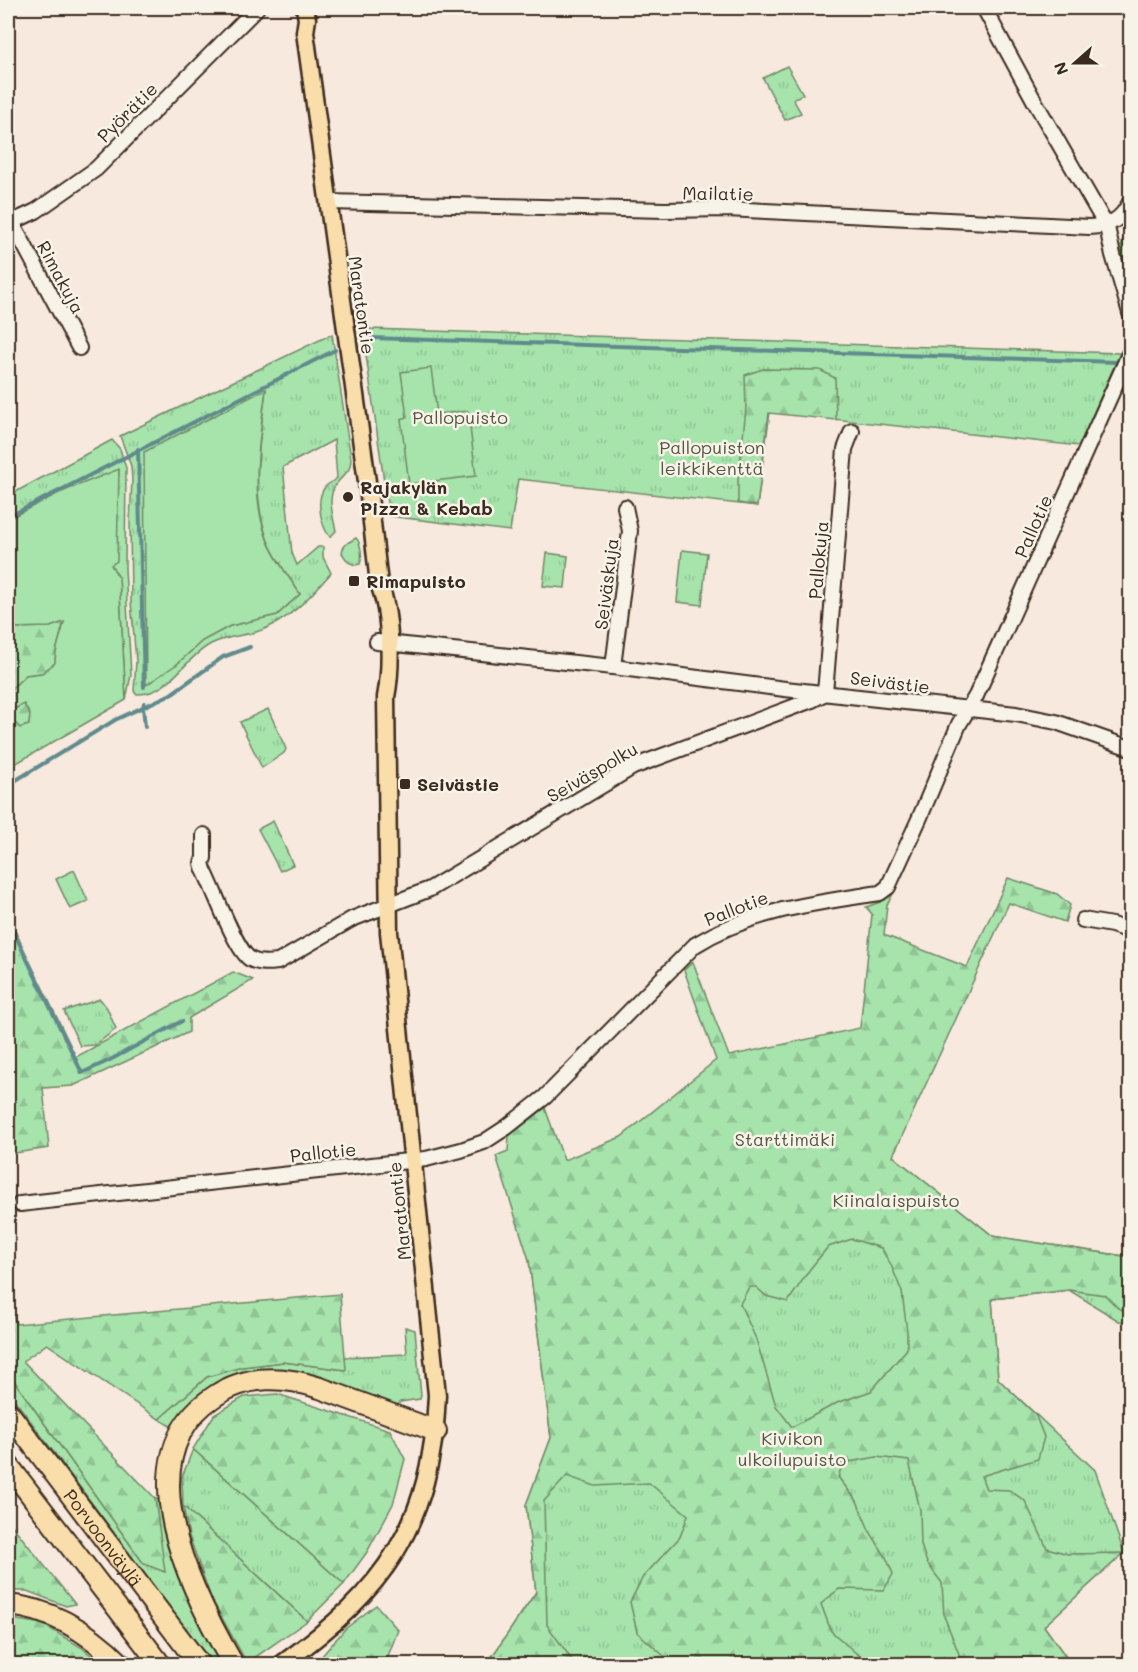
<svg xmlns="http://www.w3.org/2000/svg" width="1138" height="1672" font-family="Mali,sans-serif">
	<defs>
		<pattern id="grass-tufts" width="24" height="20" patternUnits="userSpaceOnUse" patternTransform="scale(1.5)"><rect width="24" height="20" fill="#a6e4ac"/><path d="M3 7l-1-3M5 7V3M7 7l1-3M15 17l-1-3M17 17v-4M19 17l1-3" fill="none" stroke="#90c494"/></pattern>
		<pattern id="forest-firs" width="22" height="20" patternUnits="userSpaceOnUse" patternTransform="scale(1.5)"><rect width="22" height="20" fill="#a6e4ac"/><path d="M5 1l3.5 6h-7zM16 11l3.5 6h-7z" fill="#90c494"/></pattern>
	</defs>
	<rect width="100%" height="100%" fill="#f8e9df"/>
	<filter id="ink" filterUnits="userSpaceOnUse"><feTurbulence type="fractalNoise" baseFrequency=".0167" numOctaves="2"/><feDisplacementMap in="SourceGraphic" scale="12" xChannelSelector="R" yChannelSelector="G"/><feConvolveMatrix kernelMatrix="1 2 1 2 8 2 1 2 1" color-interpolation-filters="sRGB"/></filter>
	<g filter="url(#ink)">
		<!-- grass -->
		<g fill="url(#grass-tufts)" stroke="#708765" stroke-width="1.5" fill-rule="evenodd">
			<path d="M787 66 803 94 793 99 801 113 785 120 763 78Z"/>
			<path d="M1125 232 1130 233V263L1123 267 1121 247Z"/>
			<path d="M360 313 370 329 1120 353 1079 446 770 412 757 506 518 479 510 531 389 516Z"/>
			<path d="M332 334 351 459C350 474 345 472 337 483 326 497 333 515 336 531L330 537C321 526 315 500 325 487 328 484 333 481 337 478L334 440 283 467 292 553 297 565 318 547H323V557L331 573C310 597 287 623 256 632 241 636 225 637 211 644 185 657 169 696 136 694L134 691 136 661 131 601 130 520 132 480 131 466 120 436ZM266 389C260 440 250 488 267 538 273 556 289 577 300 594L277 615 230 626 202 641 177 664Z"/>
			<path d="M112 440 120 449 126 468 125 568 131 675 126 700 119 578 111 565 119 470 59 493 8 519V496Z"/>
			<path d="M356 538C361 543 363 557 360 564L355 565 348 562 342 553C343 544 349 542 356 538Z"/>
			<path d="M682 550 707 553 702 605 677 602Z"/>
			<path d="M547 553 568 556 565 588 543 586Z"/>
			<path d="M268 709 286 749 284 753 262 768 240 722Z"/>
			<path d="M273 821 293 865 280 871 258 829Z"/>
			<path d="M100 999 107 1008 116 1029 95 1045 80 1046 64 1011Z"/>
			<path d="M893 1156 993 1236 1130 1257V1323L1119 1321 1069 1290 992 1299 998 1379 1095 1470 1124 1553 1044 1626 1071 1664H487L536 1592 526 1505 551 1438 529 1260Z"/>
			<path d="M405 1327 415 1330 421 1396 420 1399 400 1402 396 1407 332 1387 214 1390 170 1426 159 1419 207 1377 242 1367 283 1362 345 1370V1357L407 1354Z"/>
			<path d="M8 1372 144 1564 164 1571 155 1498 165 1505 227 1664H212L8 1391Z"/>
			<path d="M193 1449 344 1584 307 1621 183 1506 182 1477Z"/>
		</g>
		<!-- forest -->
		<g fill="url(#forest-firs)" stroke="#708765" stroke-width="1.5" fill-rule="evenodd">
			<path d="M763 369 820 370 835 378 836 420 769 413 757 506 738 503V481L746 409 745 375Z"/>
			<path d="M64 621C61 636 55 648 55 663L42 673 26 675 8 692V628L50 627Z"/>
			<path d="M24 704 30 715 29 725 20 728C14 724 8 720 8 712Z"/>
			<path d="M1008 878 1057 894 1070 905 1065 922 1009 903 893 1156 993 1236 1130 1257V1313L1118 1308 1105 1295 1069 1290 992 1299 998 1379 1035 1414 1044 1437 1038 1459 981 1476 986 1489 1009 1490 1025 1501 1047 1548 1068 1554 1124 1553 1044 1626 1071 1664H963L944 1616 942 1583 927 1563 921 1545 920 1510 909 1461 877 1457 843 1463 838 1477 857 1501 869 1530 886 1557 893 1574 884 1590 839 1589 821 1604 831 1631 857 1654 874 1664H677L664 1656 637 1632 630 1602 643 1577 680 1537 688 1515 649 1483 595 1486 567 1476 544 1501 547 1625 575 1664H487L536 1592 526 1505 551 1438 529 1260 496 1156 508 1151 509 1136 545 1108 564 1160 621 1137 716 1060 684 970 693 962 729 1056 860 1028 872 914 866 907 880 902 894 892 887 905 884 935 967 967ZM852 1239 881 1248 891 1265 902 1292 907 1332V1349L871 1391 837 1403 792 1427 776 1406 756 1339 740 1304 749 1287H756L766 1296 788 1302 810 1269 828 1247Z"/>
			<path d="M8 916 76 1057 233 972 253 980 189 1018V1032L73 1086 43 1088 49 1148 8 1154Z"/>
			<path d="M340 1294 346 1370 283 1362 242 1367 207 1377 159 1419 47 1344 23 1361 155 1498 165 1572 144 1564 8 1372V1296L16 1324Z"/>
			<path d="M277 1394 390 1430 405 1459 393 1504 367 1552 344 1584 193 1449 214 1415 244 1397Z"/>
			<path d="M183 1506 307 1621 247 1663 211 1598 189 1536Z"/>
			<path d="M8 1520 11 1524 75 1604 66 1606 27 1591H8Z"/>
			<path d="M376 1605 398 1630 385 1664H315L345 1629Z"/>
			<path d="M12 1619 42 1624 81 1647 102 1664H8V1620Z"/>
		</g>
		<!-- garden -->
		<g fill="#a6e4ac" stroke="#708765" stroke-width="1.5">
			<path d="M431 368 437 414 468 411 476 476 409 484 401 419 407 417 401 372Z"/>
			<path d="M266 389C260 438 249 491 267 539 274 558 289 577 300 594L277 615 230 626 202 641 177 664 146 685 144 452Z"/>
			<path d="M119 469 117 561 111 565 119 578 126 700 8 768V716L20 728 29 725 30 715 24 704 8 712V692L26 675 42 673 55 663C55 648 61 637 64 622L50 627 8 628V519L59 493Z"/>
			<path d="M74 870 88 901 70 909 56 879Z"/>
		</g>
		<g fill="none" stroke-linecap="round" stroke-linejoin="round">
			<!-- stream -->
			<g stroke="#618a8c" stroke-width="4">
				<path d="M371 338 1116 362"/>
				<path d="M138 449 144 687"/>
				<path d="M8 517 335 350"/>
				<path d="M145 727 143 707 171 694 223 657 250 647"/>
				<path d="M8 785 115 720 143 707 144 703"/>
				<path d="M8 920 82 1073 110 1060 182 1021"/>
			</g>
			<!-- minor casing -->
			<g stroke="#3b2a1e" stroke-width="18">
				<g id="minor">
					<path d="M984 8 1035 102 1107 227 1113 255 1130 313"/>
					<path d="M328 202 664 210 727 209 1089 227C1109 226 1121 221 1130 202"/>
					<path d="M12 222 79 348"/>
					<path d="M8 224 36 211 96 169 257 8"/>
					<path d="M377 642 613 667 785 689 1016 714 1056 722 1130 748"/>
					<path d="M613 667 630 531 625 507"/>
					<path d="M825 693 845 449 852 431"/>
					<path d="M204 835V858L202 863 204 870C214 889 235 949 250 959 259 964 269 963 278 962L352 919 430 889 633 767 812 700 825 693"/>
					<path d="M1083 920 1112 925 1130 931"/>
					<path d="M20 1204 426 1159 461 1150 484 1142 507 1127 545 1097 695 945C751 910 815 903 880 893L888 887 920 817 959 724 976 696 1130 352"/>
				</g>
			</g>
			<!-- major casing -->
			<g stroke="#3b2a1e" stroke-width="21">
				<path id="major" d="M282 1664C385 1590 432 1525 437 1395L389 932 386 697C392 666 391 613 379 584L369 496 305 32 307 19 305 8"/>
			</g>
			<!-- highway casing -->
			<g stroke="#3b2a1e" stroke-width="24">
				<g id="highway">
					<path id="s1" d="M8 1412 199 1664"/>
					<path d="M8 1465 160 1664"/>
					<path d="M8 1605C53 1609 89 1632 121 1664"/>
					<path d="M233 1664C192 1593 122 1456 215 1396 248 1374 284 1376 320 1388L436 1431"/>
				</g>
			</g>
			<!-- minor -->
			<use href="#minor" stroke="#f7f3e8" stroke-width="14"/>
			<!-- major -->
			<use href="#major" stroke="#f9deab" stroke-width="16"/>
			<!-- highway -->
			<use href="#highway" stroke="#f9deab" stroke-width="20"/>
		</g>
	</g>
	<!-- markers -->
	<g fill="#3b2a1e" stroke="#f7f3e8" stroke-width="2">
		<circle cx="348" cy="497" r="6"/>
		<rect x="348" y="575" width="12" height="12" rx="3"/>
		<rect x="399" y="778" width="12" height="12" rx="3"/>
	</g>
	<g text-anchor="middle" dominant-baseline="central" stroke-width="5" stroke-linejoin="round" paint-order="stroke">
		<!-- street labels -->
		<g font-size="18" fill="#3b2a1e" stroke="#f7f3e8">
			<text transform="translate(127 112) rotate(-45)">Pyörätie</text>
			<text transform="translate(718 193) rotate(1)">Mailatie</text>
			<text transform="translate(61 277) rotate(62)">Rimakuja</text>
			<text transform="translate(362 305) rotate(82)">Maratontie</text>
			<text transform="translate(1033 526) rotate(-66)">Pallotie</text>
			<text transform="translate(818 560) rotate(-85)">Pallokuja</text>
			<text transform="translate(606 584) rotate(-83)">Seiväskuja</text>
			<text transform="translate(890 682) rotate(7)">Seivästie</text>
			<text transform="translate(592 772) rotate(-30)">Seiväspolku</text>
			<text transform="translate(736 908) rotate(-21)">Pallotie</text>
			<text transform="translate(323 1152) rotate(-6)">Pallotie</text>
			<text transform="translate(399 1211) rotate(-96)">Maratontie</text>
			<text stroke="none"><textPath href="#s1" startOffset="158">Porvoonväylä</textPath></text>
		</g>
		<!-- park labels -->
		<g font-size="18" fill="#565842" stroke="#f7f3e8">
			<text x="460" y="417">Pallopuisto</text>
			<text x="712" y="447">Pallopuiston<tspan x="712" dy="21">leikkikenttä</tspan></text>
			<text x="785" y="1139">Starttimäki</text>
			<text x="896" y="1200">Kiinalaispuisto</text>
			<text x="792" y="1438">Kivikon<tspan x="792" dy="21">ulkoilupuisto</tspan></text>
		</g>
		<!-- poi labels -->
		<g font-size="18" font-weight="bold" fill="#3b2a1e" stroke="#f7f3e8" text-anchor="start">
			<text x="360" y="487">Rajakylän<tspan x="360" dy="21">Pizza &amp; Kebab</tspan></text>
			<text x="366" y="581">Rimapuisto</text>
			<text x="417" y="784">Seivästie</text>
		</g>
	</g>
	<!-- margin -->
	<rect width="1138" height="1672" fill="none" stroke="#f7f3e8" stroke-width="30"/>
	<rect x="15" y="15" width="1108" height="1642" fill="none" stroke="#3b2a1e" stroke-width="2" filter="url(#ink)"/>
	<!-- north arrow -->
	<g transform="translate(1075 63) rotate(249)" stroke="#f7f3e8" stroke-width="4.5" paint-order="stroke">
	<path d="M0-4.5L10 22L0 15L-10 22Z" fill="#3b2a1e"/>
	<text y="-9" font-size="16" font-weight="bold" text-anchor="middle" fill="#3b2a1e">N</text>
	</g>
</svg>
